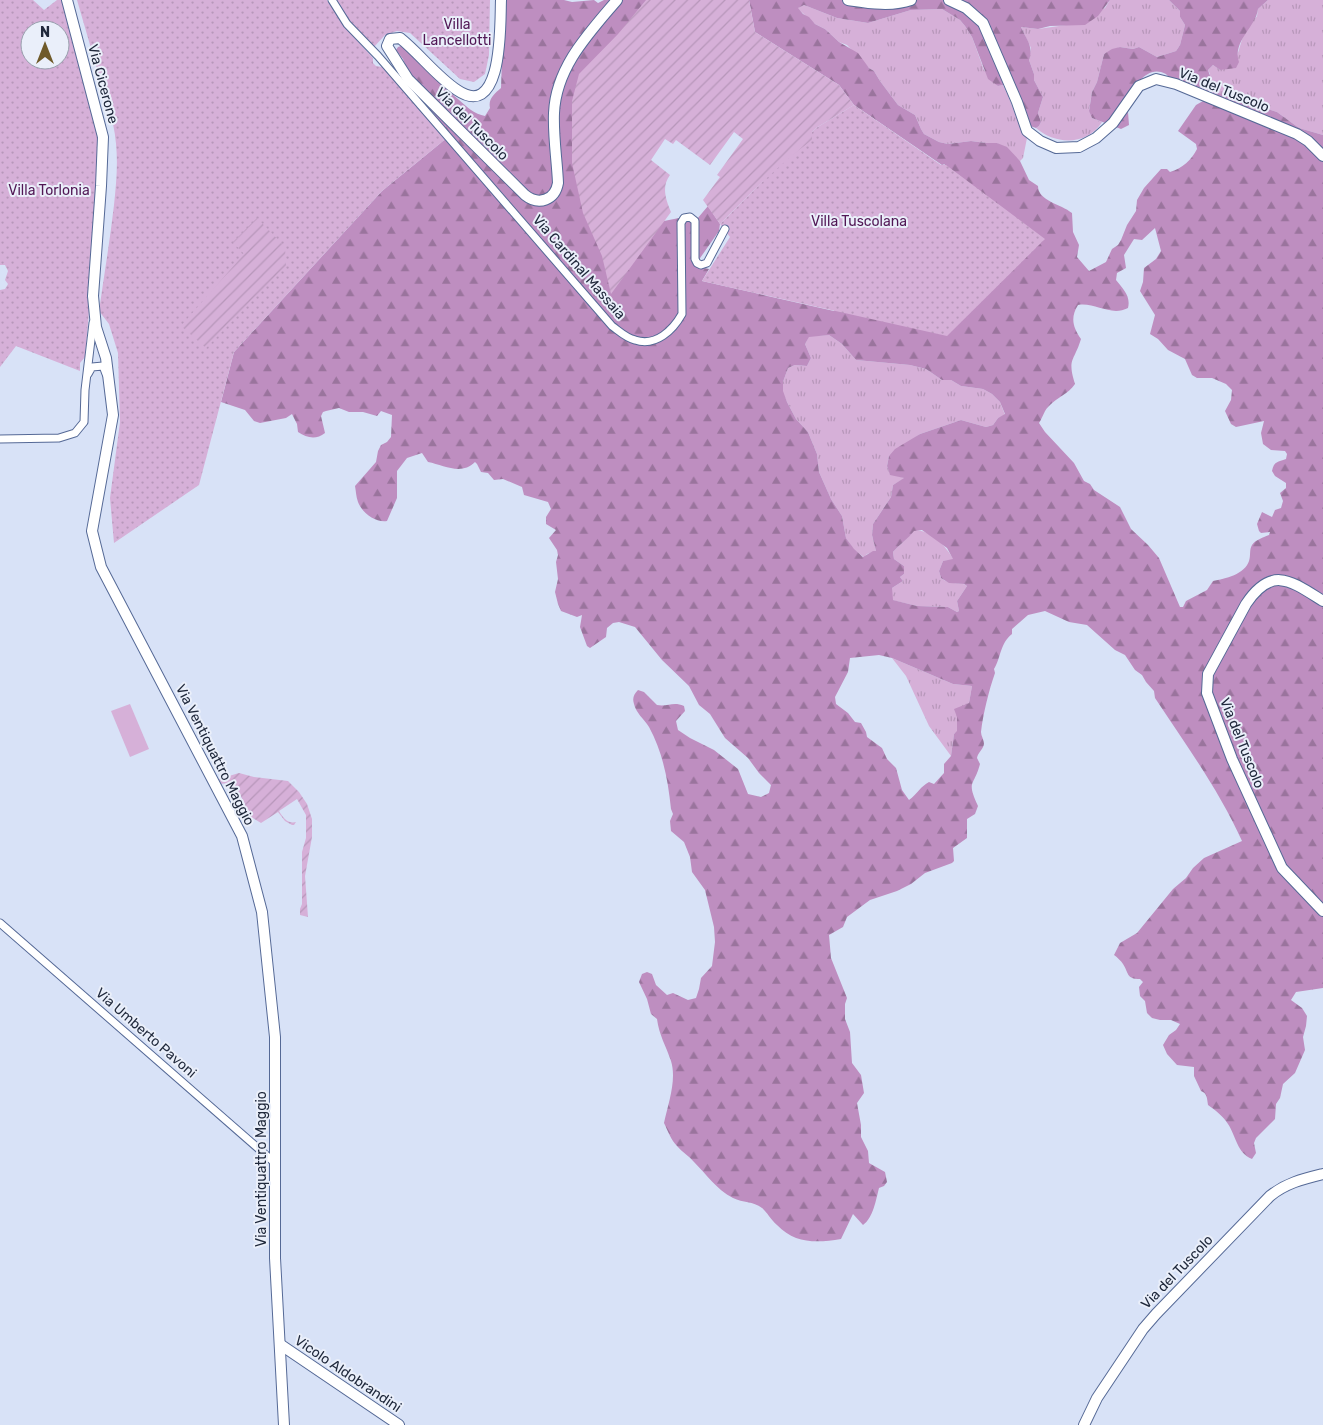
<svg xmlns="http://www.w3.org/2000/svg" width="1323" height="1425" font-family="Rubik,sans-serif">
	<defs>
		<pattern id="grass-tufts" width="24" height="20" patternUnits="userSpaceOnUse" patternTransform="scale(1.25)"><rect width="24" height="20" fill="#d6b0d8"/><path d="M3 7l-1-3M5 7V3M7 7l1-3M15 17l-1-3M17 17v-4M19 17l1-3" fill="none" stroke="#b797ba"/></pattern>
		<pattern id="forest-firs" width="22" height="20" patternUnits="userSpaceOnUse" patternTransform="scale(1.25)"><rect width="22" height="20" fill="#be8ec0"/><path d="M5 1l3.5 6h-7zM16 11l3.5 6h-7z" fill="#9a749d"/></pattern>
		<pattern id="park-dots" width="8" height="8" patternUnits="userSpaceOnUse" patternTransform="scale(1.25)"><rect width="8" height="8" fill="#d6b0d8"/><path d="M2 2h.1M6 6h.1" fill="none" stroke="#b797ba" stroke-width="1.8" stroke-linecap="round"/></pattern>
		<pattern id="garden-furrows" width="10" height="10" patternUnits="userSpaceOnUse" patternTransform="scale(1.25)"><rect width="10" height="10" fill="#d6b0d8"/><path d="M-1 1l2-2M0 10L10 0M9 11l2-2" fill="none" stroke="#b797ba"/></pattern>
	</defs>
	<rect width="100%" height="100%" fill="#d8e2f7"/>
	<!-- grass -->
	<g fill="url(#grass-tufts)">
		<path d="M1110 0H1169L1180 11V17L1185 25 1180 45 1176 51 1157 57 1139 47 1133 49 1120 47 1104 54 1097 82 1092 92 1089 110 1092 118 1102 122C1087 146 1055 145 1036 128L1039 126 1041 122 1038 113 1043 97 1034 80V74L1029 60 1031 48 1021 27 1038 29 1066 25 1105 8Z"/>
		<path d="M1268 0H1323V135L1299 128 1277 112 1256 105 1245 103 1233 96 1211 95 1197 88 1202 87 1210 74 1208 70 1213 65 1220 70 1237 56 1244 33 1257 16 1258 9Z"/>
		<path d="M804 5 837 18 868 23 911 10 942 9 960 20 965 26 972 37 984 70 998 86 1003 85C1012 102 1016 122 1027 138L1023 158 1020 161 997 143H986L971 141 948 144 939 142 924 134 921 129 915 115 898 105 880 81 874 71 869 68 847 45 839 42 825 29 815 24 797 8Z"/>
		<path d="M829 335 842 344 856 360 910 365 926 369 942 380H951L961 386 983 389 992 394 1000 402 1005 415 998 418 993 425 986 427 961 420 920 434 889 456 887 466 890 474 905 478 893 485 891 497 873 524 872 535 876 551 867 554 864 557 854 550 846 538 842 516 831 499 819 472 817 454 808 432 796 419 787 402 782 391 783 382 788 368 795 365 807 366 811 358 805 344 809 336Z"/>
		<path d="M914 530C931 530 946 546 954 560L943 561 939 571 941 578C951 586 961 581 967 586L957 601 959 611 957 612 948 607 917 606 892 600V588L903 581 900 577 904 574V566L894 559 893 552C900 544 908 539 914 530Z"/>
		<path d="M892 658 953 684 972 686 969 703 957 717V732L954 734 951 756 929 726 906 676Z"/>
	</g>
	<!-- forest -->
	<g fill="url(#forest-firs)" fill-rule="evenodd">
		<path d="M504 0H564L572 2 594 0 598 3 604 0H739L640 79 649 216 664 221 679 218 697 219 708 206 720 224 719 231 698 261 699 267 709 269 702 281 834 311 945 164 942 165 854 105 839 85 755 32 749 0H1110L1098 16 1085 25 1050 26 1038 29 1021 27C1026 39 1034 46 1029 60L1034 74V80L1043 97 1038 113 1041 122 1039 126 1036 128 1030 126 1013 83 998 86 988 79 972 37 965 26 960 20 942 9 911 10 868 23 837 18 804 5 798 8 803 14 809 17 815 24 825 29 839 42 858 53 869 68 874 71 880 81 898 105 915 115 921 129 924 134 939 142 948 144 971 141 986 143H997L1007 147 1020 161 1029 180 1038 186C1038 201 1061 204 1072 213L1073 232 1079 245 1077 257 1089 271 1106 262 1112 249 1118 245 1121 240 1127 225 1136 211 1137 200 1144 188 1161 169H1167L1170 172C1182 169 1192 159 1197 149L1196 144 1178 131 1196 105 1217 93 1233 96 1245 103 1256 105 1277 112 1299 128 1323 135V988L1296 992 1291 1000 1302 1008 1307 1016 1306 1026 1303 1037 1305 1050 1295 1073 1283 1084 1280 1098 1276 1104 1275 1119 1256 1138 1254 1143 1256 1153 1252 1159C1237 1153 1236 1136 1228 1124 1224 1117 1215 1110 1208 1105 1207 1098 1207 1093 1201 1091L1194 1076V1067L1177 1065 1167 1054 1163 1045 1169 1035 1176 1030 1180 1024 1171 1020H1160L1152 1018 1147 1013 1145 1001 1140 996 1139 987 1143 982 1140 979C1126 979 1129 973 1123 964 1121 961 1117 957 1114 955L1120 943 1137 933 1173 889 1186 878 1193 868 1204 858 1242 841C1219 790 1186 745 1155 698L1154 691 1146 682 1142 675 1135 670 1125 655 1115 650 1087 625 1069 622 1045 611 1028 615 1012 629V634C1000 643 1001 658 994 669L995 673C989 690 983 714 981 732 981 737 986 742 983 747 981 751 978 753 977 758L980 764C974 787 966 780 978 806L975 814 967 819V838L953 848 954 861 952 863 925 873 911 884 897 891 870 900 847 917 843 927 829 935 831 958 847 998 845 1004V1019L850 1032 852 1063 861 1075 864 1093 857 1103 861 1125V1137L868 1151 869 1163 885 1172 887 1182 884 1186 879 1188C876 1200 873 1218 863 1225L853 1214 841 1239C817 1243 795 1244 777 1225 771 1220 767 1212 762 1208 753 1201 743 1203 733 1198 716 1189 707 1175 694 1162 689 1156 682 1152 677 1146 671 1140 668 1131 664 1123 668 1104 677 1080 671 1061 666 1046 659 1035 657 1019L651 1014 647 999 639 982 642 974 647 972 652 974 656 985 667 995 673 993 688 1000 696 998 699 989 701 978 712 966 715 942 714 927 705 890 692 872 690 857 684 842 671 831 670 821 673 814 671 809C668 780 663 753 649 727 644 719 636 713 634 704 632 698 634 694 638 690L644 692 657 705C668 707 673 701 684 706L685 711 676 721 678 730 690 738 714 750 738 769 748 794 761 797 769 793 771 785 759 773 748 758 725 738 710 714 699 705 689 686 662 660 635 627 619 622 613 623 607 628 606 637 590 648 587 646 580 627 582 615 577 617 561 611 558 604 555 592 558 579 556 562 558 555 557 550 549 538 556 530 546 524V517L551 509 548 502 524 495 522 487 503 479 494 480 488 473 481 472 477 464 475 462C461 476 444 465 428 462L422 453 407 458 397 471V498L387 521C376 523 362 513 358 502 356 497 356 491 355 486L376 462 378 451 381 445 387 442 391 437 392 415 381 411 377 416 363 412H349L339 408 326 411 323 412 321 416 325 433C316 440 307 438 298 432L297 424 292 414 286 418 260 423 254 421 245 410 221 402 234 352 382 191 448 137 434 114 416 95 408 83 409 75 403 59 396 50 398 47 401 46 415 56C417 64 461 102 471 110 475 113 480 115 485 116L490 108C488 99 494 94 501 88ZM1155 228 1161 251 1156 259 1144 268 1143 282 1140 291 1155 315 1150 334 1158 339 1168 350 1185 359 1192 375 1197 378H1212L1226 384 1232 390 1231 400 1225 411 1231 424 1236 427 1264 421 1261 433 1263 444 1271 450 1285 451 1287 454 1286 459C1278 462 1274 461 1272 471L1275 476 1286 483V488L1280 493 1283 501 1281 508 1275 510 1272 517 1262 512 1257 524 1259 531 1261 533 1270 532 1269 535C1264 537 1255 540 1252 545 1249 550 1251 555 1249 561 1245 574 1225 579 1213 581L1207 590 1186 601 1183 607H1180L1159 558 1148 545 1131 529 1120 507 1094 490 1090 484 1084 481 1074 463 1045 432 1039 423C1043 417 1044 410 1050 405 1058 397 1068 394 1075 384 1067 358 1074 362 1081 339 1073 327 1070 318 1078 305 1095 302 1111 317 1128 308 1131 296 1123 289 1116 280L1117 273 1126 268 1124 255 1134 239 1142 240ZM829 335 842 344 856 360 910 365 926 369 942 380H951L961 386 983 389 992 394 1000 402 1005 414 998 418 993 425 986 427 961 420 920 434 895 449 889 456 887 466 890 475 904 478 893 485 891 497 873 524 872 535 876 551H873L863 557 854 549 846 538 842 516 831 499 819 472 817 454 808 432 796 419 787 402 783 391V382L788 368 795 365 807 366 811 358 805 344 809 337ZM922 530 947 548 953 559 943 561 939 571 941 578 949 583 964 584 967 586 957 601 959 611 957 612 948 607 917 606 893 600 892 588 903 581 900 577 904 574V566L894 559 893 552C900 544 908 539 914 531ZM879 655 892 658 953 684 972 686 969 703 954 709 957 717V731L954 734 951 756 944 764V773L934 784 929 782C921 786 917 794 909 800L902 790 896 768 887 759 882 748 867 737 866 732 861 723 855 722 848 713 836 704 835 697 848 672 850 658Z"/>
		<path d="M1169 0H1268L1258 9C1256 27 1232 41 1239 62L1236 68 1220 70 1213 65 1208 70 1211 79C1206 89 1181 93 1172 87 1170 79 1169 74 1161 72 1145 68 1136 87 1126 96L1124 101 1128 112 1129 125 1121 129 1092 118 1089 111 1092 92 1097 82 1104 54 1112 49 1120 47 1133 49 1139 47 1157 57 1176 51 1180 45 1185 25 1180 17V11Z"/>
	</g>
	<!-- park -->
	<g fill="url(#park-dots)" fill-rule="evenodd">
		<path d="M0 0H33L44 10 57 0H62L100 136 99 191 89 311 85 357 80 363V371L16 346 0 367V290L5 289 8 284 5 280 8 271 5 265H0ZM30 30H60V60H30Z"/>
		<path d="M77 0H327L344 26 373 58V63L376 66 382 67 448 137 382 191 234 352 199 485 114 543 110 498 120 422 118 353 109 324 99 311C104 276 110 240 114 205 117 177 119 152 113 124Z"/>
		<path d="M336 0H490L489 55 485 74 474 82 460 79 410 33 397 31 385 35 374 47 349 21Z"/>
		<path d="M854 105 941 165H946L1045 239 947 336 702 281 730 237 720 224 816 128Z"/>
	</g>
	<!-- garden -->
	<g fill="url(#garden-furrows)">
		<path d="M646 0H749L755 32 839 85 854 105 816 128 812 132V140C778 165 750 194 720 224L703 200 720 177 717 175 743 139 734 132 710 165 676 140 673 144 665 139 651 160 670 175C661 187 666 200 671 212L611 294 602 256 583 213 572 163V101L579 74 618 34Z"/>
		<path d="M257 218 285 247 286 266 206 348 181 326 244 254 233 242Z"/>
		<path d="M239 773 254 777 288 781 299 792 307 804 312 819V837L305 876 308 917 300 915V909L302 904V852L306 838V815L297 799 279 811C283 818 288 824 296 822L294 825H292L285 821 278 812 261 823 248 815C243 802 239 780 221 784L219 779Z"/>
	</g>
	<!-- pitch -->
	<path fill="#d6b0d8" d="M130 704 149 749 130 757 111 711Z"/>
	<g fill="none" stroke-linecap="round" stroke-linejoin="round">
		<!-- street casing -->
		<g stroke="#556996" stroke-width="9">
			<g id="street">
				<path d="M332 0 347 24 378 56 612 326C619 331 626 338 635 340 656 347 673 330 682 314L681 223 684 218 690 217 695 221V259L697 263 701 265 707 263 725 229"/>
				<path d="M88 374 92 367 103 366 106 374"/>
				<path d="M0 439 59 438 75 433 84 422 85 390 93 323"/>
				<path d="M0 923 275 1163"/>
			</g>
		</g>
		<!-- secondary casing -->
		<g stroke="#556996" stroke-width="12">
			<g id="secondary">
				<path d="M67 0 103 137 101 186 93 296 96 327 106 358 113 415 92 531 101 567 242 836 262 912 275 1037V1258L284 1425"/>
				<path d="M501 0C500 21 504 122 457 90 436 76 420 54 400 38L390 39 387 46 408 79 525 195C539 206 555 200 558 183 557 160 553 136 554 113 556 67 589 33 617 0"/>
				<path d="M848 0C868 3 891 7 911 0"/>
				<path d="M949 0 966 8 983 23 1017 102 1027 131 1040 141 1056 148 1079 147 1096 138 1113 123 1139 86 1156 79 1176 84 1297 134 1308 141 1323 156"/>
				<path d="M1323 601C1291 581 1272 565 1246 604L1208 674 1207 693 1232 759 1282 868 1323 911"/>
				<path d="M281 1345 399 1425"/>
				<path d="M1084 1425 1097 1398 1143 1329 1156 1314 1270 1196C1286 1183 1303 1179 1323 1174"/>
			</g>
		</g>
		<!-- street -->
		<use href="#street" stroke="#fff" stroke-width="7"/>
		<!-- secondary -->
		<use href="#secondary" stroke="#fff" stroke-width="10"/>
	</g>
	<g text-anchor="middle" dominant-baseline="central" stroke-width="4" stroke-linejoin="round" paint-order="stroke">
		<!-- park labels -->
		<g font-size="14" fill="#511755" stroke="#eaeffa">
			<text x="457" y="24">Villa<tspan x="457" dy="16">Lancellotti</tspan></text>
			<text x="49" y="190">Villa Torlonia</text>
			<text x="859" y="221">Villa Tuscolana</text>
		</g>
		<!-- street labels -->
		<g font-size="14" fill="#20293c" stroke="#eaeffa">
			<text transform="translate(103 84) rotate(75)">Via Cicerone</text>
			<text transform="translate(1224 90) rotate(22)">Via del Tuscolo</text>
			<text transform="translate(472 124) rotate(45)">Via del Tuscolo</text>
			<text transform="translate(579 267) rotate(49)">Via Cardinal Massaia</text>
			<text transform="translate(1242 743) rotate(68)">Via del Tuscolo</text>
			<text transform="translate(215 755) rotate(63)">Via Ventiquattro Maggio</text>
			<text transform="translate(146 1033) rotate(41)">Via Umberto Pavoni</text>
			<text transform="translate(261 1169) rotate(-90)">Via Ventiquattro Maggio</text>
			<text transform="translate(1177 1272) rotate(-46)">Via del Tuscolo</text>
			<text transform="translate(348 1374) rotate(34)">Vicolo Aldobrandini</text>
		</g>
	</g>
	<!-- north arrow -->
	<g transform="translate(45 45)"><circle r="24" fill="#eaeffa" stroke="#99a0ae"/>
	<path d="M0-4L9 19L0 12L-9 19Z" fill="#6f5a29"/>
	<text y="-8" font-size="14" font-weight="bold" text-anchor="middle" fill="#20293c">N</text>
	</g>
</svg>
